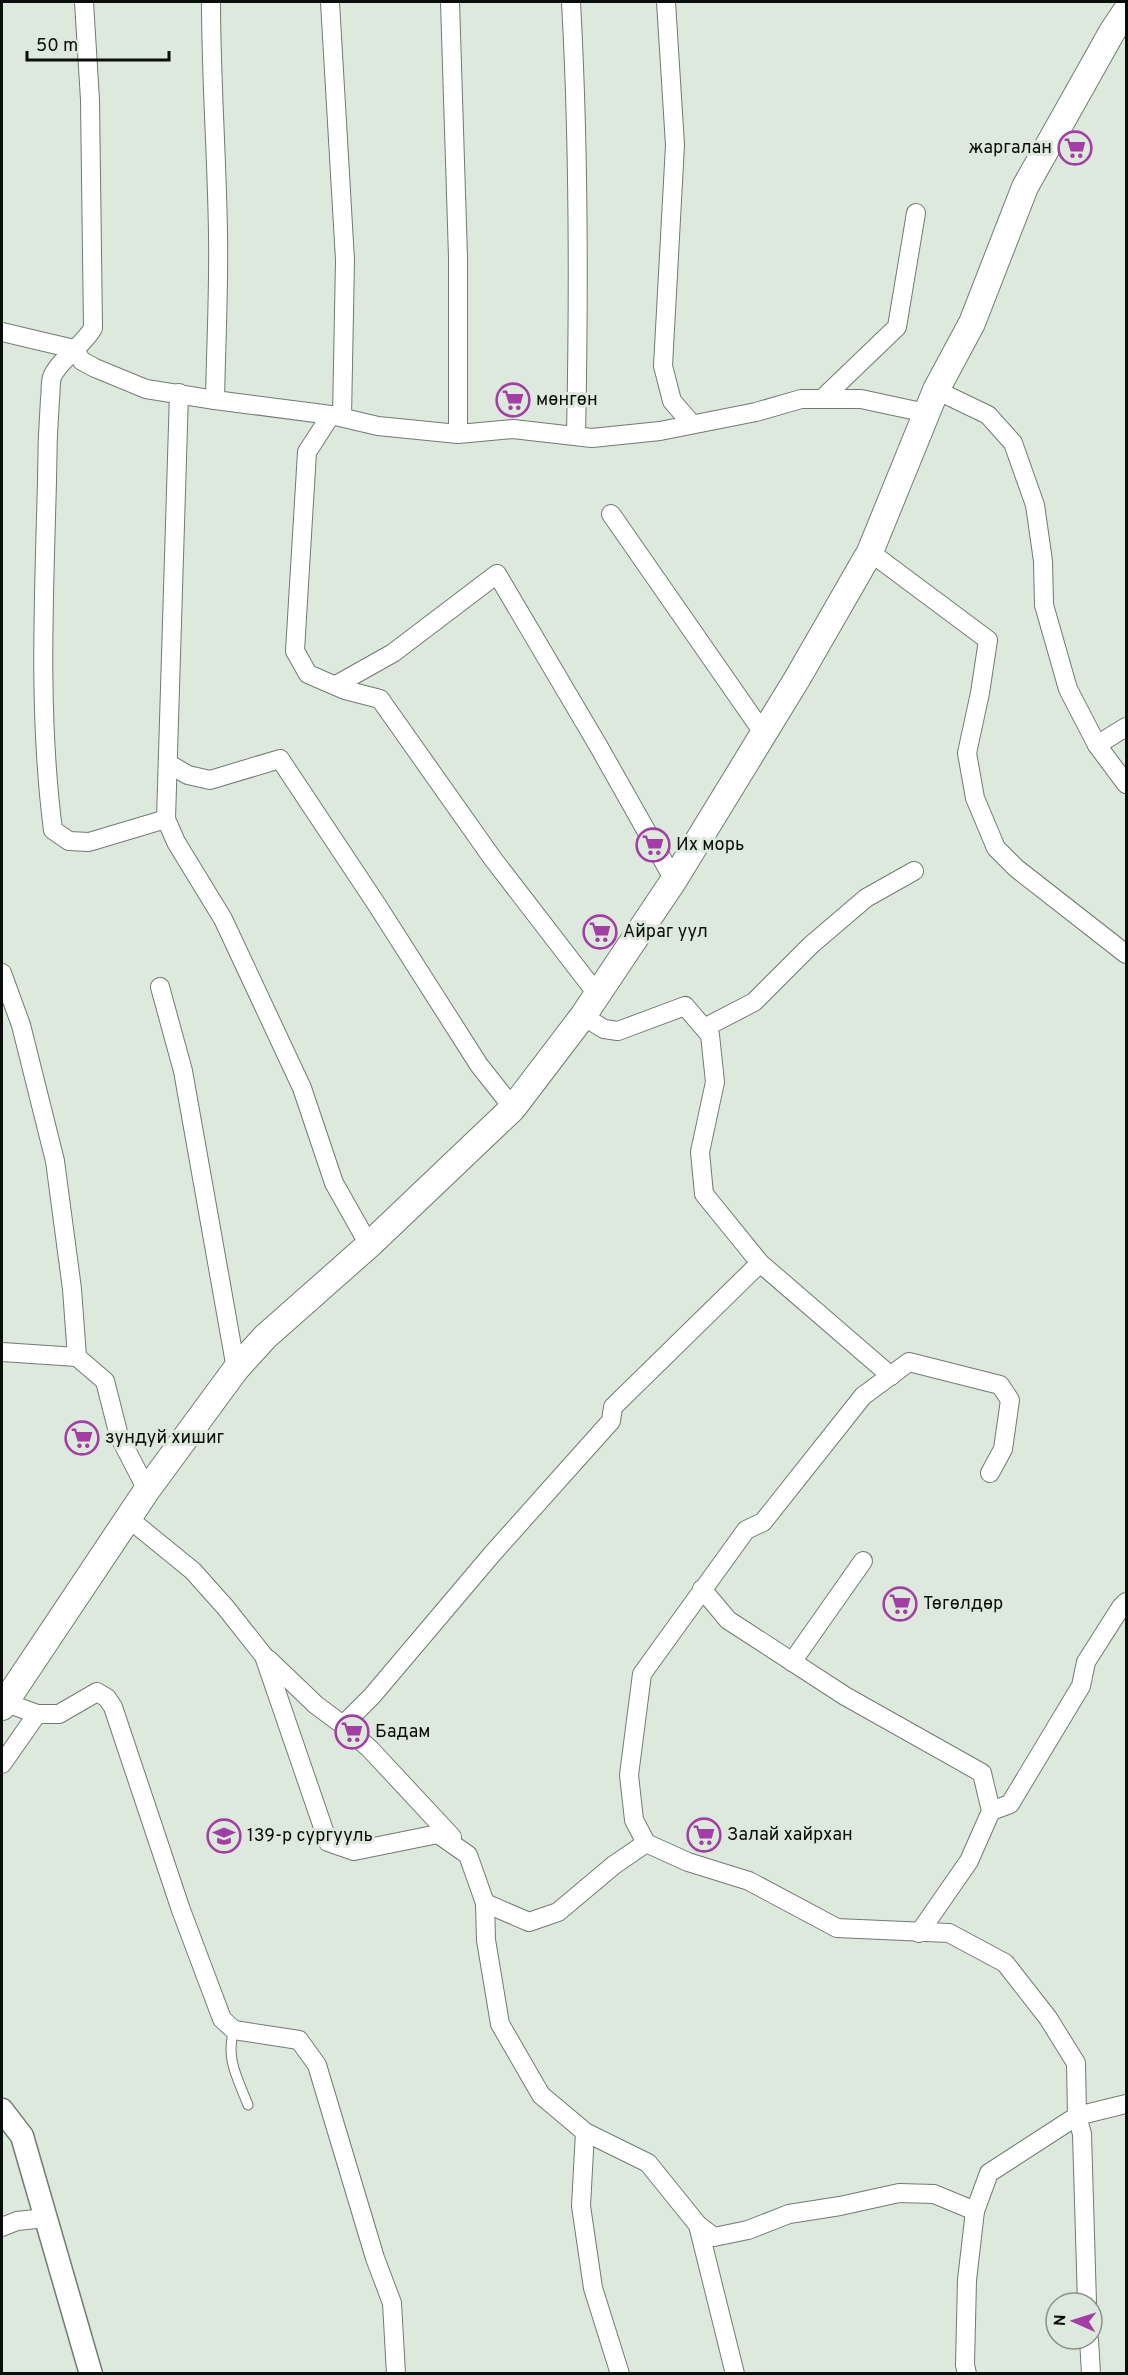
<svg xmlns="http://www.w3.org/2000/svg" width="1128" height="2375" font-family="Overpass,sans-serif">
	<rect width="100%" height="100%" fill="#dde9dd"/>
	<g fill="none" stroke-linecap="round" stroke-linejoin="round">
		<!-- service casing -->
		<g stroke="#707b71" stroke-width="11">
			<path id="service" d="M234 2030C225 2058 238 2079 248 2105"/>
		</g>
		<!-- minor casing -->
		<g stroke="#707b71" stroke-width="20">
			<g id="minor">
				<path d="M84 2 90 100 93 328C84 345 59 360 52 377 50 383 51 393 50 399 48 426 47 454 47 481 44 597 38 715 53 830L69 841 89 842 166 819"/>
				<path d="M211 2C211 80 217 157 218 235 219 290 216 345 215 400"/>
				<path d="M330 2 345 260 342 417"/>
				<path d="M450 2 458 257V434"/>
				<path d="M571 2C579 146 579 291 576 436"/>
				<path d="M666 2 675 145 663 366 672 401 692 424"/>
				<path d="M2 332 74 349 82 361 95 368 146 389 215 400 331 415 378 426 458 434 513 429 592 438 660 431 756 412 801 399H861L926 413"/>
				<path d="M936 390 988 415 1013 443 1035 505 1043 561 1044 605 1068 689 1097 745 1126 784"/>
				<path d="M179 393 166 819 176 842 223 919 302 1088 334 1183 369 1245"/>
				<path d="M822 399 897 327 916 213"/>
				<path d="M331 415 307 452 295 651 308 674 345 690 380 699 493 859 597 994"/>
				<path d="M611 514 764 734"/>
				<path d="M870 552 988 640 980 693 967 753 975 798 996 848 1016 868 1126 954"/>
				<path d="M336 685 393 653 497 574 599 747 674 880"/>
				<path d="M1097 745 1126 727"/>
				<path d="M169 764 188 775 210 780 280 759 377 905 479 1065 513 1108"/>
				<path d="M2 973 21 1025 55 1161 72 1289 77 1357 105 1381 119 1436 147 1490"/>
				<path d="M160 987 183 1071 236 1369"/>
				<path d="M583 1016 604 1029 618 1031 685 1006 710 1035 715 1082 700 1152 704 1194 760 1263 891 1376"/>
				<path d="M704 1028 754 1002 811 945 866 898 914 871"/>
				<path d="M2 1352 77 1357"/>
				<path d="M128 1518 193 1571 226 1608 264 1656 328 1842 354 1851 438 1834 468 1855 485 1903 486 1940 500 2024 541 2095 585 2132 648 2163 698 2225 735 2374"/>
				<path d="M702 1589 728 1620 845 1696 982 1773 991 1811 969 1861 919 1933"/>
				<path d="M268 1659 316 1705 343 1725 372 1696 493 1553 611 1421 613 1407 760 1263"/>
				<path d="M792 1662 863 1561"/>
				<path d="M4 1702 37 1714H59L97 1692 107 1698 113 1707 181 1910 222 2019 234 2030 299 2040 317 2065 375 2258 392 2303 396 2374"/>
				<path d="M343 1725 370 1749 452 1837"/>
				<path d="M2 1764 37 1714"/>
				<path d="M991 1811 1010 1804 1081 1686 1086 1662 1121 1607 1126 1602"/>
				<path d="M646 1843 634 1820 629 1775 642 1674 746 1530 763 1522 863 1396 909 1362 1000 1385 1010 1400 1003 1449 990 1473"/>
				<path d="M485 1903 529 1922 558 1912 614 1865 646 1843 688 1862 749 1881 837 1928 949 1933 1005 1963 1048 2018 1076 2063 1077 2116 1082 2134 1087 2303"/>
				<path d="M585 2132 581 2206 593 2288 620 2374"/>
				<path d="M698 2225 714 2237 748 2230 789 2214 840 2206 899 2193 934 2194 975 2211"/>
				<path d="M2 2227 17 2221 45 2218"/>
				<path d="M1089 2339 1091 2374"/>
				<path d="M967 2374 965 2365 967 2280 975 2211 989 2173 1077 2116 1126 2104"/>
			</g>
		</g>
		<!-- tertiary casing -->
		<g stroke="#707b71" stroke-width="25">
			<path id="tertiary" d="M2 2110 22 2136 91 2374"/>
		</g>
		<!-- secondary casing -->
		<g stroke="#707b71" stroke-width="28">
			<path id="secondary" d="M2 1707 147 1490 236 1369 265 1337 369 1245 513 1108 583 1016 674 880 797 679 870 552 936 390 972 323 1025 187 1112 32 1126 11"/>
		</g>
		<!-- service -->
		<use href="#service" stroke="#fff" stroke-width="9"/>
		<!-- minor -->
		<use href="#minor" stroke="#fff" stroke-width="18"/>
		<!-- tertiary -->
		<use href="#tertiary" stroke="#fff" stroke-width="22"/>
		<!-- secondary -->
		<use href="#secondary" stroke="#fff" stroke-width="26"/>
	</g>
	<!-- icons -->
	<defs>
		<g id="supermarket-ring" transform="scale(1.725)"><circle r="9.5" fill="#dde9dd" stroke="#a23ea4" stroke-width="1.5"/><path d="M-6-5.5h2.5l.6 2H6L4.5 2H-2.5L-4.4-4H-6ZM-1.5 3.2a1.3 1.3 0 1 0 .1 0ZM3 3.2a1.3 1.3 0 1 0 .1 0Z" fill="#a23ea4"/></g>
		<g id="school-ring" transform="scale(1.725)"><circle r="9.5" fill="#dde9dd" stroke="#a23ea4" stroke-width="1.5"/><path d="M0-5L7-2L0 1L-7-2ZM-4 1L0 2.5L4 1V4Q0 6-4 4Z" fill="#a23ea4"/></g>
	</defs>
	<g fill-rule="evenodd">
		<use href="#supermarket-ring" x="1075" y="148"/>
		<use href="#supermarket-ring" x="513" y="400"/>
		<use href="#supermarket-ring" x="653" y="845"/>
		<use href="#supermarket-ring" x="600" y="932"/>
		<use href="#supermarket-ring" x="82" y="1438"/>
		<use href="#supermarket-ring" x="900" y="1604"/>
		<use href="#supermarket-ring" x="352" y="1732"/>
		<use href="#supermarket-ring" x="704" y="1835"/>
		<use href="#school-ring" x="224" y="1836"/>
	</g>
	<g text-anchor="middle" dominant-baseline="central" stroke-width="6" stroke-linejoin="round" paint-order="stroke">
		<!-- poi labels -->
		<g font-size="18" fill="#0a0e0a" stroke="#dde9dd" text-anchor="start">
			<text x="1052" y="148" text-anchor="end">жаргалан</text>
			<text x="536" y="400">мөнгөн</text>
			<text x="676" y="845">Их морь</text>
			<text x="623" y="932">Айраг уул</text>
			<text x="105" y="1438">зундуй хишиг</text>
			<text x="923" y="1604">Төгөлдөр</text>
			<text x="375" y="1732">Бадам</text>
			<text x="727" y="1835">Залай хайрхан</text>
			<text x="247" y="1836">139-р сургууль</text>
		</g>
	</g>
	<!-- border -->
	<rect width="1128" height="2375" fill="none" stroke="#0a0e0a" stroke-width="6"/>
	<!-- north arrow -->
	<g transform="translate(1074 2321) rotate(273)"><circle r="28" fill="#dde9dd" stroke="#899189" stroke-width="1.5"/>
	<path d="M0-4.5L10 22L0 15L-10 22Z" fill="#a23ea4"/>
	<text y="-9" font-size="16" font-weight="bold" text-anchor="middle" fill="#0a0e0a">N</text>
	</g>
	<!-- scale -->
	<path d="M27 51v9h142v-9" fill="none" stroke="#0a0e0a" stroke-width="3"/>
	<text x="36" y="51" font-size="18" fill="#0a0e0a" stroke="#dde9dd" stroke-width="4.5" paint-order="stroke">50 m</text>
</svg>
